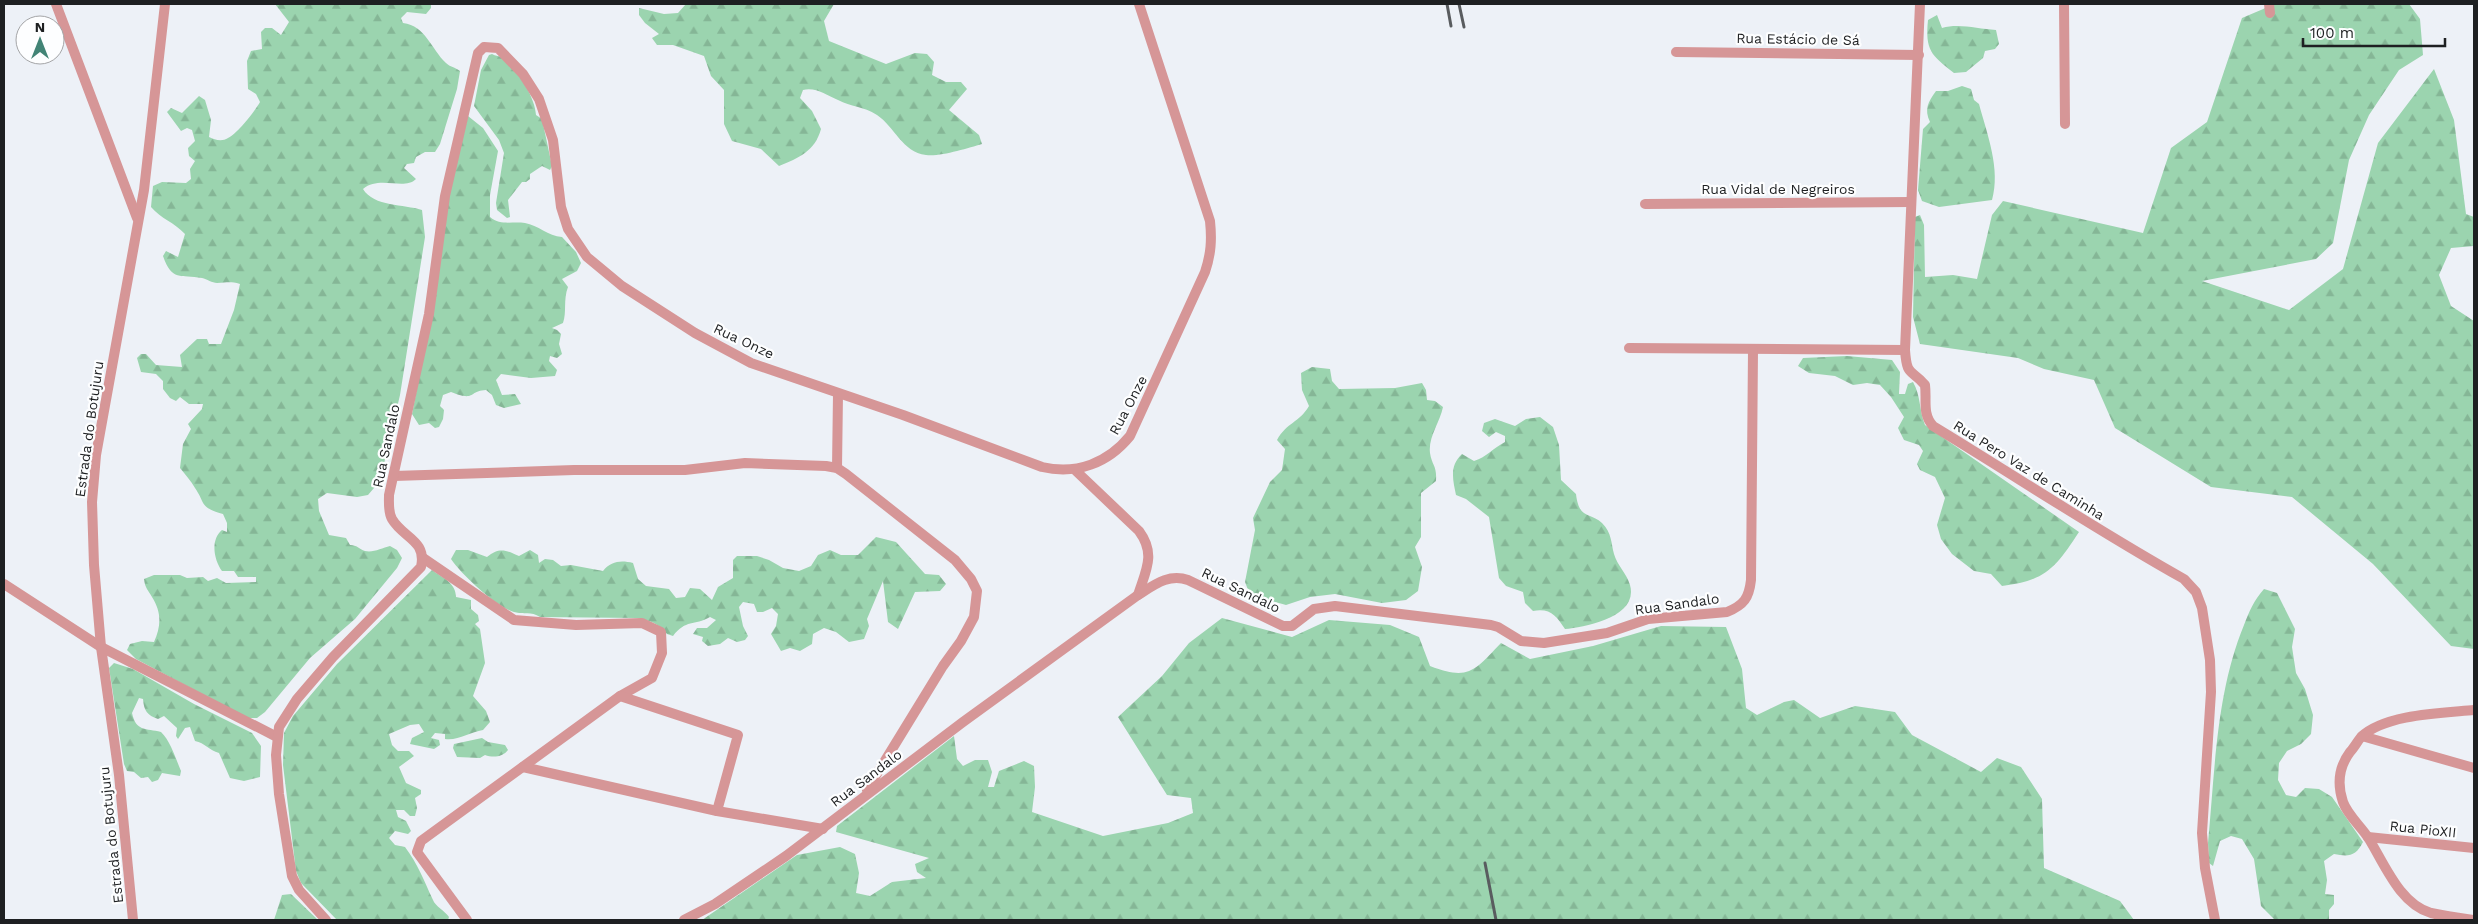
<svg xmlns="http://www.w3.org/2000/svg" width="2478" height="924" font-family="'Work Sans',sans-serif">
	<defs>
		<pattern id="forest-firs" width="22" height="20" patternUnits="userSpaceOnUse" patternTransform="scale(1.25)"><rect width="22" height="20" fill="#9bd4af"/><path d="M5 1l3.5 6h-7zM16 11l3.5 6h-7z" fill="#85b696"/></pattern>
	</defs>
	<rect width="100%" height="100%" fill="#edf1f7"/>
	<!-- forest -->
	<g fill="url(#forest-firs)">
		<path d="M275 4H431V8L426 14 407 12 401 18 403 23C426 26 431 49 446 63 450 67 455 67 460 71L457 89 440 144 435 152H425L416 157 414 163 407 164 404 168 416 179C404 191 380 175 363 189 374 207 404 204 422 210L425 237 400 395 380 481 368 495 357 497 327 493 318 499 319 511 329 535 346 538 350 545C357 545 359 549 365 551 373 553 382 548 390 546L397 550 402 558 397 568 355 619 310 658 265 712 257 718H247L136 659 127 650 130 644 142 641 154 642C161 626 162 613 152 597 148 590 145 588 144 579L154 575H180L187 578 203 577 208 581 217 578 226 583 256 582V577H238L234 571H222C214 560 210 540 222 530L227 532V523L223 514C199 507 206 504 195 488 191 481 185 474 180 468L183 444 191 429 188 424 202 409 203 404H189L180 397 176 401 170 398 163 389V381L156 374 141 372 137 358 141 354H146L156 365 182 367 180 355 197 339H207L209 344H221L234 310 240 284C229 281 227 283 217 283 212 283 207 279 202 278 180 274 172 282 163 256L166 251 178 257 185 234C174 222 161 219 151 207L153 186 162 182 186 183 191 179 190 169 195 161 189 156 188 148 195 141 192 130 187 128 181 131 167 112 171 108 182 113 199 96 205 100 211 120 209 137C215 140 222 142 228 138 237 134 255 111 260 102L256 94 248 89 247 61 251 51 262 49 261 32 265 28H272L281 35 289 22Z"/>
		<path d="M686 4H834L824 21 829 41 886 64 915 53 927 54 934 62 932 75 946 82H961L967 89 949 110 979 135 982 144C968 148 940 157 926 155 902 152 895 127 877 115 863 106 851 107 838 100 826 95 816 87 803 90L800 98 812 111 821 129C815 151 799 158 779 166L761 149 732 141 724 124V90L711 76 704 56 673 45H657L652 38 659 34 645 23 639 15V8L664 14 678 13Z"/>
		<path d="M2275 4H2409L2420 19 2423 55 2399 70 2369 115 2349 160 2333 243 2316 259 2202 281 2289 310 2343 269 2378 143 2434 69 2454 120 2466 214 2474 217V246L2451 248 2439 275 2451 306 2474 321V649L2451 646 2373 564 2292 497 2211 487 2115 428 2094 380 2044 369 2018 358 1920 344 1913 317 1915 217 1920 215 1924 225 1925 277 1953 275 1977 279 1992 215 2003 201 2143 233 2171 148 2207 122 2242 18Z"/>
		<path d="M1937 15 1942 28C1959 23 1978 29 1996 30L1999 44 1995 49 1985 51 1983 58 1966 72 1954 73C1931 55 1925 50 1928 20Z"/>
		<path d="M492 54C495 56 500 56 503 58 517 70 535 96 536 115L542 119 552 166 550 170 542 166 530 174V179L526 182H522L508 200 510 217 507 218 497 210 496 203 504 153 499 140 474 106 481 70 489 55Z"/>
		<path d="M1962 86 1971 89 1974 100 1979 104C1987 134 2001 169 1992 200L1939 207 1922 201 1918 190 1923 129 1930 122C1924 109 1928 102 1936 91H1948Z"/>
		<path d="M468 116 483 128 498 151 490 195V217C501 226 512 221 525 223 538 225 548 236 562 237L576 252 581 263 577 271 562 279 568 287C563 300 567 312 563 323L552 328 557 330 561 334 559 344 562 354 557 358 550 356 549 361 557 370 555 376 531 378 501 374 496 380 502 395 515 394 521 404 504 408 496 405 492 395 486 390C468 391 476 402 451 392L443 395 440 406 444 410 443 419 439 427 435 428 429 423 419 425 412 414 436 290 448 195Z"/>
		<path d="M1847 356 1892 360 1900 372 1899 394H1905L1908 384 1913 382C1921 396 1919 410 1925 425L2079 532C2056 567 2046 581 2002 586L1991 574 1974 571 1952 554 1941 539 1937 525 1945 498 1935 477 1920 470 1917 464 1923 451 1919 445 1904 440 1898 428 1904 417 1891 397 1880 385 1867 383 1853 385 1835 376 1809 373 1798 366 1803 358Z"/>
		<path d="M1312 367 1330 369 1332 381 1339 389 1395 388 1422 383 1426 390 1427 400 1435 401 1443 407C1440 422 1428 437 1430 453 1432 466 1437 465 1436 481L1421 493V537L1415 547 1422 567 1418 591 1406 600 1382 603 1335 594 1310 597 1286 605 1250 595 1245 582 1255 530 1253 518 1270 482 1282 470 1285 449 1277 440C1287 422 1299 423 1309 406L1302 390 1301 373Z"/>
		<path d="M1540 417 1553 427 1559 445 1561 480 1576 494C1579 520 1590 512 1602 523 1612 533 1611 543 1614 554 1617 565 1627 574 1630 585 1639 617 1585 627 1565 629 1556 616 1551 608 1533 611L1525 603 1523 592 1506 586 1499 578 1489 517 1466 499 1456 495C1453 480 1449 466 1462 454L1474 461C1487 457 1493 448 1505 442V436L1496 432 1489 437 1482 431 1484 423 1495 419 1515 426 1526 419Z"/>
		<path d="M876 537 896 542 925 574 939 575 946 584 940 591 915 592 898 629 888 622 883 581 867 619 869 626 864 639 849 642 836 632 824 628 813 634 812 644 800 651 790 648 781 651 771 634 776 626 778 614 772 608 763 612H757L754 604 743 602 739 607 743 626 748 636 745 640 737 642 728 638 720 644 708 646 702 641 703 637 693 634 697 628H707L716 620 710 617C694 626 686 619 673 636L667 634C658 623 651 621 637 618L540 617C531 611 524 615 514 612 495 606 462 575 451 559L456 550H468L487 557C499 547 506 550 519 556L530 550 538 555 539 563 545 559 553 560 561 566 571 565 603 571C611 561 621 560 633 563L638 579 646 586 669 589 676 598 685 597 690 588 700 589 712 600 718 587 733 578V560L737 556H757L769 560 783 568 799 571 811 566 818 555 830 550 841 555H858Z"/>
		<path d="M432 570C443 578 456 583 456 597L471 600V609L478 615 479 621 475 624 480 629 485 663 473 696 486 711 490 722 483 730C470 732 458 741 445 739V734L435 733 431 738 439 740 440 745 434 749 410 744 412 738 424 732 419 724 410 725 389 734 392 745 398 751H409L414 756 399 767 406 783 421 790V794L415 798 417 808 415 816H410L404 810H396L398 817 406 821 411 831 408 834 395 831 389 838 395 845 405 847C418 864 424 881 433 900 435 906 445 911 449 917L448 920H337L301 883 296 871 283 765 284 733 293 716 337 664Z"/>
		<path d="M2264 589 2277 593 2295 629 2292 647 2296 673 2305 689 2313 715 2311 734 2301 744 2287 751 2279 763 2278 780 2286 795 2296 797 2305 788 2319 789 2332 797 2363 842C2356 856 2349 857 2334 854L2324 861 2327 880 2325 894 2334 895V904L2329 910V920L2274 919 2261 906 2254 859 2242 839 2231 836 2220 841 2213 866 2209 863 2208 843C2215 770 2216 693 2244 625 2249 612 2254 600 2264 589Z"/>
		<path d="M1222 618 1292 637 1329 620 1390 625 1419 637 1430 666C1469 681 1474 671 1501 643L1530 659 1593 646 1661 626 1726 627 1742 669 1746 708 1757 715 1784 702 1794 700 1820 718 1855 706 1895 712 1912 735 1981 772 1997 758 2021 767 2042 799 2044 868 2120 901 2134 920H702L797 855 840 847 855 854 859 873 856 893 870 896 892 882 926 878 917 872 915 864 929 858 836 832 837 826 954 736 957 759 963 766 975 760H988L992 772 988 787H994L999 771 1024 761 1034 766 1035 787 1032 812 1103 836 1168 823 1193 813 1191 798 1167 795 1118 717 1162 676 1189 643Z"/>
		<path d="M114 663 133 669 194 704 252 733 261 746 260 777 244 781 230 778 219 753C209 750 205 743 195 741L190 727 185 728 178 739 176 736 177 728 164 716 158 719C147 715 144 711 143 699L139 698 132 713C136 732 146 728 161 732 171 742 175 757 181 771L180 776 162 773 158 780 152 782 148 777 141 778 134 772 127 771 124 764 109 668Z"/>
		<path d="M482 738 488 742 505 745 508 750C503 757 493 758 485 755L480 758 457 757 453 748 454 744Z"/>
		<path d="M291 894 318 920H274L282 895Z"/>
	</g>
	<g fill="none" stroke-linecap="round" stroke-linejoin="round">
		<!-- street -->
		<g stroke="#d69697" stroke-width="10">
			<path d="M56 4 137 218"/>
			<path d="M1920 4 1905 350C1907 378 1911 368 1925 385 1927 400 1922 414 1933 426 2017 477 2098 531 2184 579L2196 592 2202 608 2210 660 2211 692 2202 833 2205 868 2215 920"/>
			<path d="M2064 4 2065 124"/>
			<path d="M2269 4 2270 13"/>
			<path d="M1676 52 1919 55"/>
			<path d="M1645 204 1911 202"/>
			<path d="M1629 348 1905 350"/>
			<path d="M837 468 838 394"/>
			<path d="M1075 470 1139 531C1156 554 1146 570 1138 595"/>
			<path d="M394 476 574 470H685L745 463 826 466 837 468 846 474 955 560 971 579 977 591 974 617 961 641 943 666 867 790"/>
			<path d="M423 558 514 620 576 625 642 623 661 632 662 653 652 678 620 696"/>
			<path d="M4 584 101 647 277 737"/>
			<path d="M2362 736 2474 768"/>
			<path d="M523 767 717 811"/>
			<path d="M2368 837 2474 848"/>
			<path d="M133 920 119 775 101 647 94 565 92 502 96 455 144 190 165 4"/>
			<path d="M326 920 299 890 292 876 279 794 276 755 279 727 297 699 333 657 421 567C427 540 403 538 392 519 388 512 389 503 389 495L429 314 445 196 478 53 484 47 498 48 523 74 539 99 553 140 561 207 568 229 587 257 622 286 695 333 751 363 903 415 1042 467C1077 475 1108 463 1130 436L1205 272C1211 254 1212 240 1210 221L1139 4"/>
			<path d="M467 920 417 852 421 841 620 696 738 735 717 811 823 829"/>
			<path d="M684 920 715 904 786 856 963 722 1138 595C1154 585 1169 573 1188 580L1283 626H1292L1314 609 1335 606 1491 625 1498 627 1521 641 1544 643 1607 633 1648 619 1727 612C1744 605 1749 598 1751 580L1753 350"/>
			<path d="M2473 920C2459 918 2445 916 2431 913 2400 904 2385 865 2369 839 2362 827 2348 816 2343 802 2337 784 2338 768 2350 752 2354 748 2357 742 2361 737 2385 714 2443 713 2474 710"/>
		</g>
		<!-- rail -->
		<g stroke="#595c5f" stroke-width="3">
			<path d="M1447 4 1451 26"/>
			<path d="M1459 4 1464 27"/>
			<path d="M1485 863 1496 920"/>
		</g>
	</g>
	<g text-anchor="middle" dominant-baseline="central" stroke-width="4.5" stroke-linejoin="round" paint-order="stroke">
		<!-- street labels -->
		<g font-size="14" fill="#1e2022" stroke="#fdfeff">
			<text transform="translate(1798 39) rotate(1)">Rua Estácio de Sá</text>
			<text x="1778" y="189">Rua Vidal de Negreiros</text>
			<text transform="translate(744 341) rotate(25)">Rua Onze</text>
			<text transform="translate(1128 405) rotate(-62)">Rua Onze</text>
			<text transform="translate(89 429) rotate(-82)">Estrada do Botujuru</text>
			<text transform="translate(386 446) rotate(-78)">Rua Sandalo</text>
			<text transform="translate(2029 470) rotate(32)">Rua Pero Vaz de Caminha</text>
			<text transform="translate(1241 590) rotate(26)">Rua Sandalo</text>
			<text transform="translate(1677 604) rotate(-8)">Rua Sandalo</text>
			<text transform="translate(866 778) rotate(-37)">Rua Sandalo</text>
			<text transform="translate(2423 829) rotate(6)">Rua PioXII</text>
			<text transform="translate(111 835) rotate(-96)">Estrada do Botujuru</text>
		</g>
	</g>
	<!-- border -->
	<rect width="2478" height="924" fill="none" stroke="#1e2022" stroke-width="10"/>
	<!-- north arrow -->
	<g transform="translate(40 40)"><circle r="24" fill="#fdfeff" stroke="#a4a5a7"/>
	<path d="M0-4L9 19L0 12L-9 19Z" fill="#428476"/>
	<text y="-8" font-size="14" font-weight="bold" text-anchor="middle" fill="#1e2022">N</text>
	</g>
	<!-- scale -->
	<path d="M2303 38v8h142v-8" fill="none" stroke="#1e2022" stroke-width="2.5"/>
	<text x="2310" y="38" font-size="15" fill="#1e2022" stroke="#fdfeff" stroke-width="4" paint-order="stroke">100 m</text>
</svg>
